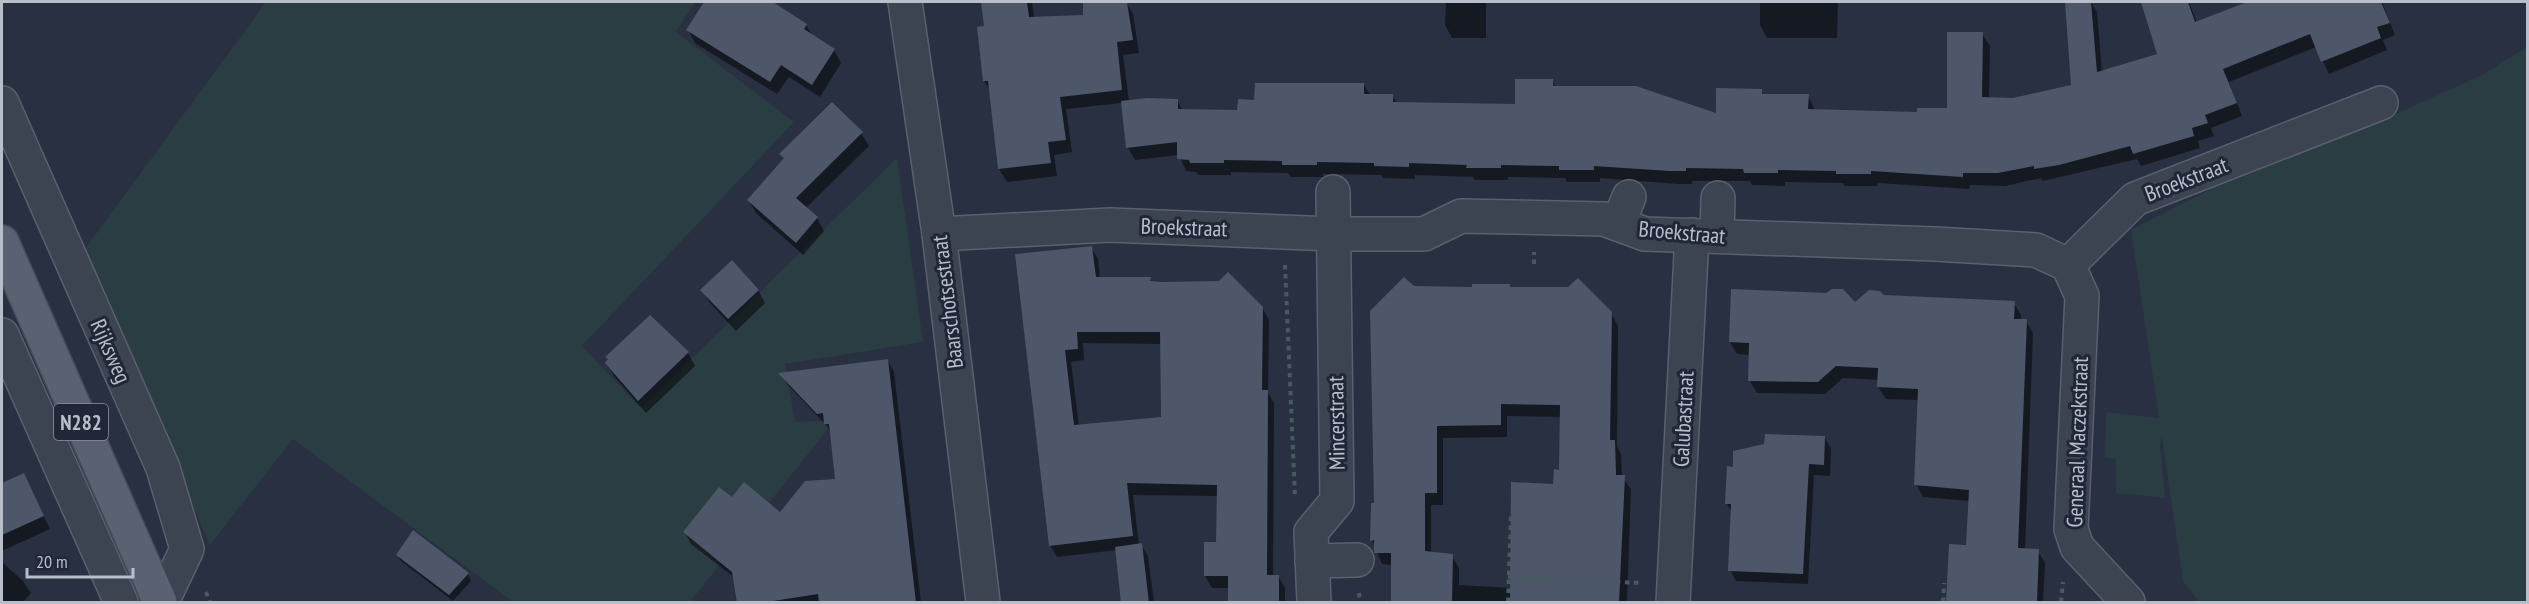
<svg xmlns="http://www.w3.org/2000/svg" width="2529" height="604" font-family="'PT Sans Narrow',sans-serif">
	<rect width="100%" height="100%" fill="#283041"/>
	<!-- green -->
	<g fill="#2a3d42">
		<path d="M266 2H695L676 32 794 122 582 346 641 408 897 158 923 342 785 364 795 422 835 420 690 602H513L293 439 210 545 82 253Z"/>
		<path d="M2527 47V602H2199L2183 581 2162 437 2160 444 2165 498 2116 493V459L2105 458 2106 412 2159 418 2131 230 2252 168 2400 112 2480 76Z"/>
	</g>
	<!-- shadow -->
	<g fill="#0007" fill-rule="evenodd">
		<path d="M706 2H770L806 25 813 37 834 50 841 63 820 97 789 77 777 94 695 43 688 30Z"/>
		<path d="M982 2H1032L1034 18 1084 17V3L1126 2 1133 14 1139 53 1123 55 1129 101 1177 100 1183 111 1239 112 1256 101 1364 85 1370 95 1392 96 1397 103 1516 106 1552 80 1556 88 1717 116 1761 91 1764 95H1808L1815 111 1918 113 1948 110 1982 34 1990 46 1989 99 2013 100 2073 86 2066 2H2091L2097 12 2102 72 2159 55 2143 4 2153 2H2189L2197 23 2251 2H2382L2395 35 2383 40 2387 50 2329 74 2316 47 2229 82 2242 116 2211 128 2214 136 2198 141 2200 148 2141 166 2137 159 2043 181 2041 178 2005 186 1970 185 1969 189 1878 183 1877 186H1845L1843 183 1785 182V186L1752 185 1750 181H1692V184H1678L1600 178V182H1567L1565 178 1508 177V180H1475L1473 177 1415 175V179L1383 178 1381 175 1323 174V177H1291L1288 173 1231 172V175H1198L1196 172 1186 171 1179 155 1135 160 1128 148 1122 103 1066 109 1072 152 1054 155 1057 176 1007 182 999 169 991 92 984 81 978 28 986 27Z"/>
		<path d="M1446 2H1486V38H1452L1445 25Z"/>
		<path d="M1760 2H1838L1837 38H1767L1760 25Z"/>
		<path d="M861 133 869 146 805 209 817 218 824 231 803 255 756 213 749 201 784 159 781 154Z"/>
		<path d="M1091 247 1098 259 1100 279H1150L1152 283 1262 307 1269 320 1268 393 1274 403 1273 576H1278L1285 588V602H1230V588H1212L1205 576 1218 544V496L1133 495 1139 545H1141L1148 556 1154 602H1123L1117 550 1057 557 1050 545 1016 256ZM1083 343 1162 344V418L1079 426 1071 362 1084 360Z"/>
		<path d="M1414 288 1511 289 1611 313 1618 326 1617 446 1621 454 1622 477 1631 489 1627 602H1392V565L1382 564 1372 540 1376 504ZM1507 416 1561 417V471L1512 588 1459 585V568L1452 556 1431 554V505H1443V438L1507 437Z"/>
		<path d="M702 290H758L765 303 736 331 710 303Z"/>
		<path d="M1884 297 2014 303 2021 315V321H2026L2033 333 2025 550 2038 551 2045 563 2043 602H1948L1950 545 1968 546 1970 501 1923 497 1916 484 1919 400 1886 399 1878 387 1879 380 1843 378 1825 394 1757 393 1750 381 1751 355 1737 354 1730 342Z"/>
		<path d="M688 353 695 366 646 413 614 376 606 363Z"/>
		<path d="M888 361 894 372 921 602H739L735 578 691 544 685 532 732 499 781 514 837 480 832 435 826 425 787 384 781 374Z"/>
		<path d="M1824 437 1831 448 1830 476 1814 475 1808 584 1736 581 1730 570 1732 513 1727 504 1734 468 1766 446Z"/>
		<path d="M24 475 50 529 2 551V485Z"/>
		<path d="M397 555 468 574 471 581 453 601 401 561Z"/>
		<path d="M2 562 23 581 31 593 23 602H2Z"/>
	</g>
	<!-- building -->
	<g fill="#4e576a" fill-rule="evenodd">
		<path d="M704 2H773L807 24 804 29 835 49 812 85 781 65 770 82 686 30Z"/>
		<path d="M981 2H1027L1029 17 1083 15V2H1127L1133 40 1117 42 1122 90 1060 97 1066 140 1048 142 1051 163 998 169 988 81H983L977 27 984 26Z"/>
		<path d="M2065 2H2091L2097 72 2157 54 2141 2H2188L2195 22 2247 2H2381L2390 23 2377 27 2381 38 2321 62 2310 34 2223 69 2237 103 2205 115 2208 123 2192 128 2194 136 2133 154 2130 146 2059 165 2034 169V166L1998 173H1963V177L1871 171V174H1836V171L1778 170V173H1744L1743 169 1686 168V171H1670L1594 166V170H1559V166L1501 165V168H1466L1467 165 1409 163V167L1374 166V163L1317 162V165H1282V161L1224 160V163H1190L1189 160 1177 159V142L1126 148 1121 101 1147 98 1178 99V109L1237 110 1238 99 1254 100 1255 83H1364V94H1393V102L1515 104V79H1553V86H1636L1716 113V88L1762 89V94H1809L1808 109 1917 112V108H1947V32H1983L1982 97 2013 98 2071 85Z"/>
		<path d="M832 102 863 132 796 198 818 217 796 243 747 200 784 158 779 154Z"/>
		<path d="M1092 246 1096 277H1151L1150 281 1162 282 1219 281 1228 272 1263 307 1262 390H1268L1267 575H1279V603H1228V576H1204V542H1216L1217 485 1127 483 1133 536 1049 546 1015 254ZM1077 332H1160L1161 417 1074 425 1065 350 1078 349Z"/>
		<path d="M732 260 759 290 728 319 700 290Z"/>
		<path d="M1404 277 1414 286 1472 287V284H1510V287H1568L1578 278 1612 312 1610 440H1615L1616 475H1625L1619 603H1510L1511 482 1553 484 1554 469 1559 470 1560 405 1501 404V425L1437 426V493H1425V551L1453 554 1452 603H1391V553H1374V540L1370 541 1371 503H1374L1370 311Z"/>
		<path d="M1731 289 1826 293 1832 289H1843L1855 302 1869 290 1880 291 1884 295 2015 301 2014 319H2027L2018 548 2039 549 2037 603 1946 602 1949 544 1966 545 1969 490 1914 485 1918 389 1877 387 1878 368 1836 366 1818 382 1748 381 1749 343 1729 342Z"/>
		<path d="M650 315 689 352 638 401 605 363 608 359 605 357Z"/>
		<path d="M888 359 916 603H819L818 594 760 603H737L732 572 683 532 719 487 732 497 744 482 780 512 805 481 835 479 829 424H824L823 413 817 414 778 373Z"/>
		<path d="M1765 434 1825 436 1824 465 1809 464 1803 574 1728 571 1731 504H1725L1727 466 1733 467V451L1764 444Z"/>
		<path d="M24 473 44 516 2 535V483Z"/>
		<path d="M413 530 469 573 449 595 396 555Z"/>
		<path d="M1142 543 1149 603H1121L1115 547Z"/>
	</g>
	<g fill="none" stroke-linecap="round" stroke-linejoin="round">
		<!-- minor casing -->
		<g stroke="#5a606e" stroke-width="36">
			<g id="minor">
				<path d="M905 2 939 234 983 602"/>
				<path d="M2 103 163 468 187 549 162 602"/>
				<path d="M1618 224 1629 197"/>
				<path d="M939 234 1110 225 1334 234H1424L1461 216 1604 219 1645 234 1935 244 2036 250 2068 265 2135 199 2381 103"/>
				<path d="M1717 236 1718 198"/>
				<path d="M2068 265 2082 296 2071 529 2077 547 2128 602"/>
				<path d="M2 335 121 602"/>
				<path d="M1312 561 1357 560"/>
				<path d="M1314 602 1311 532 1337 501 1333 192"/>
				<path d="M1673 602 1692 235"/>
			</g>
		</g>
		<!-- major casing -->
		<g stroke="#464b5a" stroke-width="36">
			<path id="major" d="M2 242 160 602"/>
		</g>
		<!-- path -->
		<g stroke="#485a5f" stroke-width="4" stroke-dasharray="4.5 4.5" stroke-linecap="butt">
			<path d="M1534 264V252"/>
			<path d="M1285 265 1295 497"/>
			<path d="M1508 577 1641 583"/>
			<path d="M206 592 210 602"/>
			<path d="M1359 593 1360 602"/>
			<path d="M1508 602 1511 516"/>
			<path d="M1943 602 1944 583"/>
			<path d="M2061 602 2063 582"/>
		</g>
		<!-- minor -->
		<use href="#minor" stroke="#3c4351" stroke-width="33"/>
		<!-- major -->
		<use href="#major" stroke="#5a6171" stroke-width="33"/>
	</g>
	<g text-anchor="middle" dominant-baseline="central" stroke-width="6" stroke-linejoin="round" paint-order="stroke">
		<!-- shield labels -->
		<rect fill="#212737" stroke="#8b919f" stroke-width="1.5" x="54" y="404" width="54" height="36" rx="4.5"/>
		<g font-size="21" font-weight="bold" fill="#b9becb">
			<text x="81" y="422">N282</text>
		</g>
		<!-- street labels -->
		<g font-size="22" fill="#b9becb" stroke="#212737">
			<text transform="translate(2186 179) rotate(-21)">Broekstraat</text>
			<text transform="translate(1184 227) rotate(2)">Broekstraat</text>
			<text transform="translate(1682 232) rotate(5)">Broekstraat</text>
			<text transform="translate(947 302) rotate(-97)">Baarschotsestraat</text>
			<text transform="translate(111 351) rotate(66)">Rijksweg</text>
			<text transform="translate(1683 419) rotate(-87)">Galubastraat</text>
			<text transform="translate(1336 423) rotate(-91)">Mincerstraat</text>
			<text transform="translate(2077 442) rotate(-88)">Generaal Maczekstraat</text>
		</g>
	</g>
	<!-- border -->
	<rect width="2529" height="604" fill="none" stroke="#b9becb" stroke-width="6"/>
	<!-- scale -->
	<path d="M27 568v9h106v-9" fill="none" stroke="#b9becb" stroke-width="3"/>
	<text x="36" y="568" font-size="18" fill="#b9becb" stroke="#212737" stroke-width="4.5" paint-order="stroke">20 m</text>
</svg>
